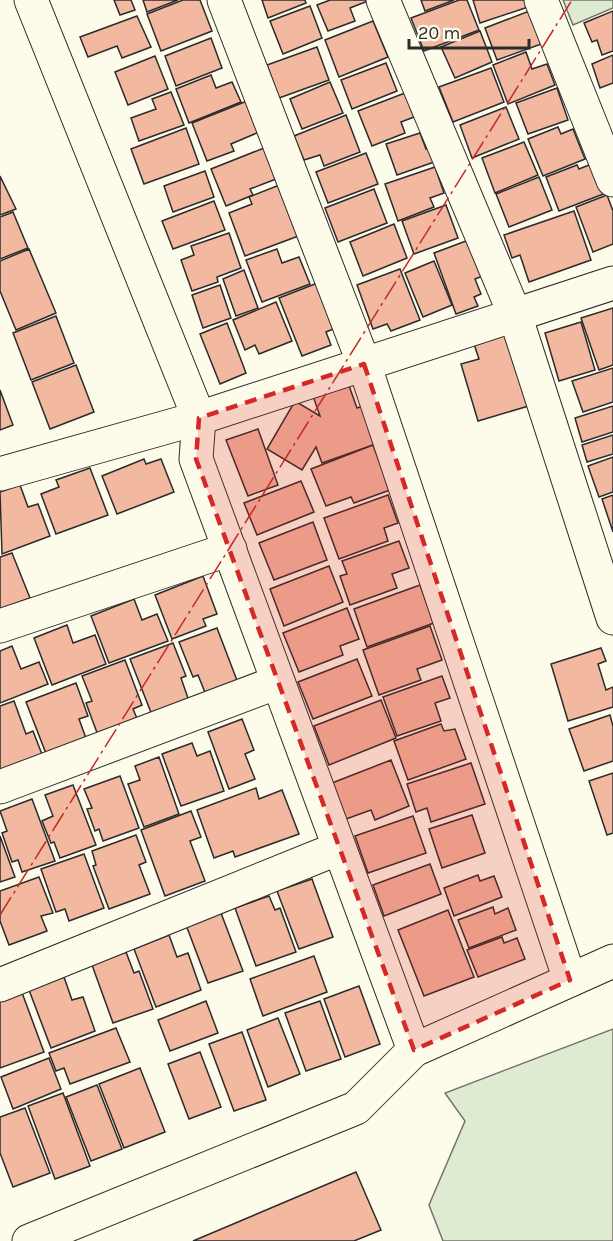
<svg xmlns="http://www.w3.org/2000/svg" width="613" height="1241" font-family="Karla,sans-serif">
	<rect width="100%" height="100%" fill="#fdfbea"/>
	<!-- green -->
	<g fill="#deebd1" stroke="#74746e" stroke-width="1.5">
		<path d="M563 0H613V8L573 25Z"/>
		<path d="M613 1029V1241H443L429 1205 465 1121 445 1093Z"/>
	</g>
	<!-- building -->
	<g fill="#f2b8a0" stroke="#2b2b2b" stroke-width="1.5">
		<path d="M114 0H131L135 10 120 15Z"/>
		<path d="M143 0H178L147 12Z"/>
		<path d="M183 0H200L212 31 161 51 147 14Z"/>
		<path d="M262 0H305L306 3 268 18Z"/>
		<path d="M330 0H368V1L350 8 355 21 328 31 317 5Z"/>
		<path d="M421 0H454L425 11Z"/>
		<path d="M459 0H467L479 30 424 51 411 18Z"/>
		<path d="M473 0H529L531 6 480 23Z"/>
		<path d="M310 6 322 38 283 54 270 21Z"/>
		<path d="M532 10 544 43 497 60 485 28Z"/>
		<path d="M613 11V51L602 55 597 40 592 42 584 23Z"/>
		<path d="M137 16 151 47 122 58 117 46 88 57 80 37Z"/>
		<path d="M373 21 388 57 339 77 325 40Z"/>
		<path d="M480 31 492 62 455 78 441 47Z"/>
		<path d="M211 38 222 68 176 86 165 56Z"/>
		<path d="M317 47 329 80 279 98 267 65Z"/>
		<path d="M526 52 532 69 547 64 555 85 508 104 493 65Z"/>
		<path d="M613 55V83L600 88 592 64Z"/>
		<path d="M155 56 168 89 128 105 115 72Z"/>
		<path d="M386 63 397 91 352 109 341 80Z"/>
		<path d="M491 68 504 102 453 122 439 87Z"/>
		<path d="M211 75 216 88 232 82 241 102 189 123 176 89Z"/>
		<path d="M330 82 343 113 302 129 290 99Z"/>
		<path d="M557 88 568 120 528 134 516 103Z"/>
		<path d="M171 92 184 125 139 141 131 118 156 109 152 99Z"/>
		<path d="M405 93 414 117 401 122 405 133 372 146 358 111Z"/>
		<path d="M252 99 264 130 231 144 234 151 207 161 192 123Z"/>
		<path d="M506 107 519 139 472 158 460 125Z"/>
		<path d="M346 115 360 152 324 166 320 155 304 160 294 136Z"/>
		<path d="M558 127 561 134 573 129 585 159 543 176 528 139Z"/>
		<path d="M186 128 199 164 144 184 131 149Z"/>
		<path d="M420 133 426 149 432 147 437 161 397 175 386 144Z"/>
		<path d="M524 142 538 175 495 193 482 158Z"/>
		<path d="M264 148 276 179 250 189 253 195 226 206 211 169Z"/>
		<path d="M366 153 378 184 328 203 316 172Z"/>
		<path d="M594 163 606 193 559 211 546 177 577 165 579 169Z"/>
		<path d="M435 167 444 193 430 198 434 207 398 221 385 184Z"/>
		<path d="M205 171 214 197 173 212 164 186Z"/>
		<path d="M0 176 16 209 0 215Z"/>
		<path d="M539 177 552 210 509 227 496 194Z"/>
		<path d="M282 184 301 235 245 256 229 213 252 204 249 197Z"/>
		<path d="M374 189 387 223 338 242 325 208Z"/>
		<path d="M607 195 613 211V244L593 252 576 207Z"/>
		<path d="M214 201 225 230 173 249 162 221Z"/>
		<path d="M446 205 458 238 414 254 402 221Z"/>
		<path d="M574 211 591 260 529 282 520 255 512 258 504 235Z"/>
		<path d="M13 212 28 248 0 259V217Z"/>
		<path d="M394 224 407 258 363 276 350 242Z"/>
		<path d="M229 233 241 268 217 277 218 282 192 291 181 260 194 255 191 246Z"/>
		<path d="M474 238 488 274 475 279 481 294 474 297 478 306 456 314 434 253Z"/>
		<path d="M29 249 56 313 16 330 0 291V261Z"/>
		<path d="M277 249 282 263 299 257 310 284 262 302 246 260Z"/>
		<path d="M434 261 452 305 423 317 405 273Z"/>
		<path d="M400 269 420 320 391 331 387 324 373 329 357 285Z"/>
		<path d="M244 270 258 308 236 316 223 279Z"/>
		<path d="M320 282 338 327 326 332 331 345 302 356 279 298Z"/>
		<path d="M220 285 231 318 203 328 192 295Z"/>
		<path d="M276 302 292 341 259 354 255 345 245 350 233 320Z"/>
		<path d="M613 308V365L599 370 581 318Z"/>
		<path d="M56 316 74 363 31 380 13 333Z"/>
		<path d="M581 322 595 370 559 381 545 333Z"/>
		<path d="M227 323 246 373 220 384 200 334Z"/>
		<path d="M508 328 532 405 478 421 461 364 479 359 472 338Z"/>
		<path d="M76 365 94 412 50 429 32 382Z"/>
		<path d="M613 368V402L583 412 572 381Z"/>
		<path d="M348 383 357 408 363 406 376 444 322 463 316 447 302 470 267 449 295 401 320 416 313 396Z"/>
		<path d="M0 390 13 425 0 430Z"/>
		<path d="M613 406V432L582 442 575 418Z"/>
		<path d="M258 429 278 485 248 496 226 440Z"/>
		<path d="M613 435V454L587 462 582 445Z"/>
		<path d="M373 445 390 490 354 503 351 497 326 506 311 469Z"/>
		<path d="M613 457V492L599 497 588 466Z"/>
		<path d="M144 459 146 464 161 459 174 492 117 514 102 476Z"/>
		<path d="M90 468 108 515 56 534 41 494 59 487 56 480Z"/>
		<path d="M301 481 314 512 257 535 244 503Z"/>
		<path d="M20 485 28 507 38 504 50 536 2 554 0 492Z"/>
		<path d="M388 495 398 523 384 528 388 541 339 559 324 518Z"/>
		<path d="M613 495V532L602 499Z"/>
		<path d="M313 522 327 560 274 580 259 543Z"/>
		<path d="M399 541 409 568 392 574 397 588 350 605 340 576 347 574 342 561Z"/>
		<path d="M12 553 30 598 0 609V557Z"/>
		<path d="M329 566 343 602 284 626 270 589Z"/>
		<path d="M203 576 217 614 203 619 206 626 172 639 155 595Z"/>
		<path d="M420 585 434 623 367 647 354 609Z"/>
		<path d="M134 599 142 620 157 614 168 641 109 663 91 616Z"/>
		<path d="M347 608 359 639 340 646 343 655 299 672 283 633Z"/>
		<path d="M67 625 73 643 95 635 106 664 52 685 34 638Z"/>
		<path d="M430 626 442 660 417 669 421 680 379 695 363 650Z"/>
		<path d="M217 628 238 683 206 695 198 675 193 677 179 642Z"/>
		<path d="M173 643 186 676 181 678 189 701 152 715 130 659Z"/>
		<path d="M12 646 21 669 39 662 48 684 0 703V651Z"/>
		<path d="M601 648 606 661 598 664 606 690 613 687V707L568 721 551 664Z"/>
		<path d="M357 659 372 696 313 719 298 682Z"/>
		<path d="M125 660 142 705 133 709 139 723 99 738 86 703 92 701 82 676Z"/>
		<path d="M442 676 450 698 435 703 441 721 397 736 383 697Z"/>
		<path d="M76 683 88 716 79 719 87 741 47 756 26 702Z"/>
		<path d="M381 700 396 738 329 765 314 726Z"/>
		<path d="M14 701 26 734 33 731 43 757 0 773V706Z"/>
		<path d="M610 715 613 726V761L584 771 569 729Z"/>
		<path d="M242 719 254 750 245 754 255 779 229 789 208 732Z"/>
		<path d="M441 724 444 731 455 729 466 759 408 780 394 741Z"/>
		<path d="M192 743 197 756 210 751 224 791 181 806 162 754Z"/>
		<path d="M159 757 179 814 144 827 128 784 140 780 135 766Z"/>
		<path d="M391 760 409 806 375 820 371 810 346 819 332 783Z"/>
		<path d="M471 763 485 804 431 822 427 808 416 812 407 784Z"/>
		<path d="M613 773V833L607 835 589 781Z"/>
		<path d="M120 776 139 828 103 841 99 829 95 831 87 809 92 808 84 789Z"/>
		<path d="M73 785 96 845 60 858 54 842 51 843 42 821 53 816 45 795Z"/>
		<path d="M256 788 259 799 282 790 299 834 235 857 233 851 214 858 197 810Z"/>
		<path d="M32 799 55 861 22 872 18 860 12 862 2 833 7 831 0 811Z"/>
		<path d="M191 811 201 837 190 841 205 881 165 896 141 830Z"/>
		<path d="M472 815 485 853 442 868 429 829Z"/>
		<path d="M413 816 426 853 368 873 355 836Z"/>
		<path d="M136 835 146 862 139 865 150 894 109 909 93 866 96 865 92 851Z"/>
		<path d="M0 836 15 877 0 882Z"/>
		<path d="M84 854 104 908 69 921 65 909 56 912 41 869Z"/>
		<path d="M430 864 441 894 384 916 373 885Z"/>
		<path d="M478 875 480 881 494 876 502 897 454 916 444 888Z"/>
		<path d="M39 877 53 913 41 916 47 931 9 945 0 921V891Z"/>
		<path d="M312 879 333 937 299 949 277 891Z"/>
		<path d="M269 896 275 910 280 908 296 952 256 966 235 908Z"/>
		<path d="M493 907 495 914 508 908 516 930 469 948 458 920Z"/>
		<path d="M448 910 474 977 424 996 398 930Z"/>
		<path d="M221 913 243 971 208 983 186 925Z"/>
		<path d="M169 935 177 957 188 953 201 990 156 1007 134 949Z"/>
		<path d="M502 937 504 943 517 938 525 959 478 977 467 950Z"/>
		<path d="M126 952 134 973 139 971 153 1009 113 1023 92 965Z"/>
		<path d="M314 956 327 992 263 1016 250 979Z"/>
		<path d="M64 977 72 1000 83 997 95 1031 51 1048 29 990Z"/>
		<path d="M359 986 380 1044 345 1057 324 999Z"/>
		<path d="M21 990 44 1052 0 1068V997Z"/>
		<path d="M206 1001 218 1033 170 1051 158 1020Z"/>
		<path d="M320 1001 341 1059 306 1071 285 1013Z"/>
		<path d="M278 1018 300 1074 268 1087 247 1030Z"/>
		<path d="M116 1028 130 1062 70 1084 64 1068 56 1071 49 1053Z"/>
		<path d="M242 1032 266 1100 234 1111 209 1044Z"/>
		<path d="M200 1052 221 1107 189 1119 168 1064Z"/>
		<path d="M49 1058 61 1089 13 1109 1 1077Z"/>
		<path d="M140 1068 165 1132 124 1148 99 1084Z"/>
		<path d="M97 1085 122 1149 91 1161 66 1097Z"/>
		<path d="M63 1093 90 1166 55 1179 28 1106Z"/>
		<path d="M25 1108 50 1173 13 1187 0 1153V1117Z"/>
		<path d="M356 1172 381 1230 354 1241H193Z"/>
	</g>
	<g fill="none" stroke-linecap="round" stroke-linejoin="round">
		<!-- minor casing -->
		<g stroke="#2b2b2b" stroke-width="35">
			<g id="minor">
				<path d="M31 0 199 418 196 459 414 1050"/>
				<path d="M224 0 364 364 570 980"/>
				<path d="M383 0 515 315 613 618"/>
				<path d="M541 0 613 180"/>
				<path d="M0 474 199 418 613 283"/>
				<path d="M0 626 230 549"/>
				<path d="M0 787 278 682"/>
				<path d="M0 985 339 848"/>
				<path d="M29 1241 356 1108 414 1050 613 961"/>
			</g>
		</g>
		<!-- minor -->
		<use href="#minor" stroke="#fdfbea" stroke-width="33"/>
		<!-- power -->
		<path stroke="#c62828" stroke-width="1.5" stroke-dasharray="21 4.5 3 4.5" stroke-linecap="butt" d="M0 915 572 0"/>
	</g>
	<!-- marked area -->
	<path fill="#d62828" fill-opacity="0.2" stroke="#d62828" stroke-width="4.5" stroke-dasharray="12 8" stroke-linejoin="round" d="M364 364 570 980 414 1050 196 459 199 418Z"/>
	<!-- scale -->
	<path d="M409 39v9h120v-9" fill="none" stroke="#2b2b2b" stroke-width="3"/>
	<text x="418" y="39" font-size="18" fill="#2b2b2b" stroke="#fdfbea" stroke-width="4.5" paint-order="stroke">20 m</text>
</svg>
